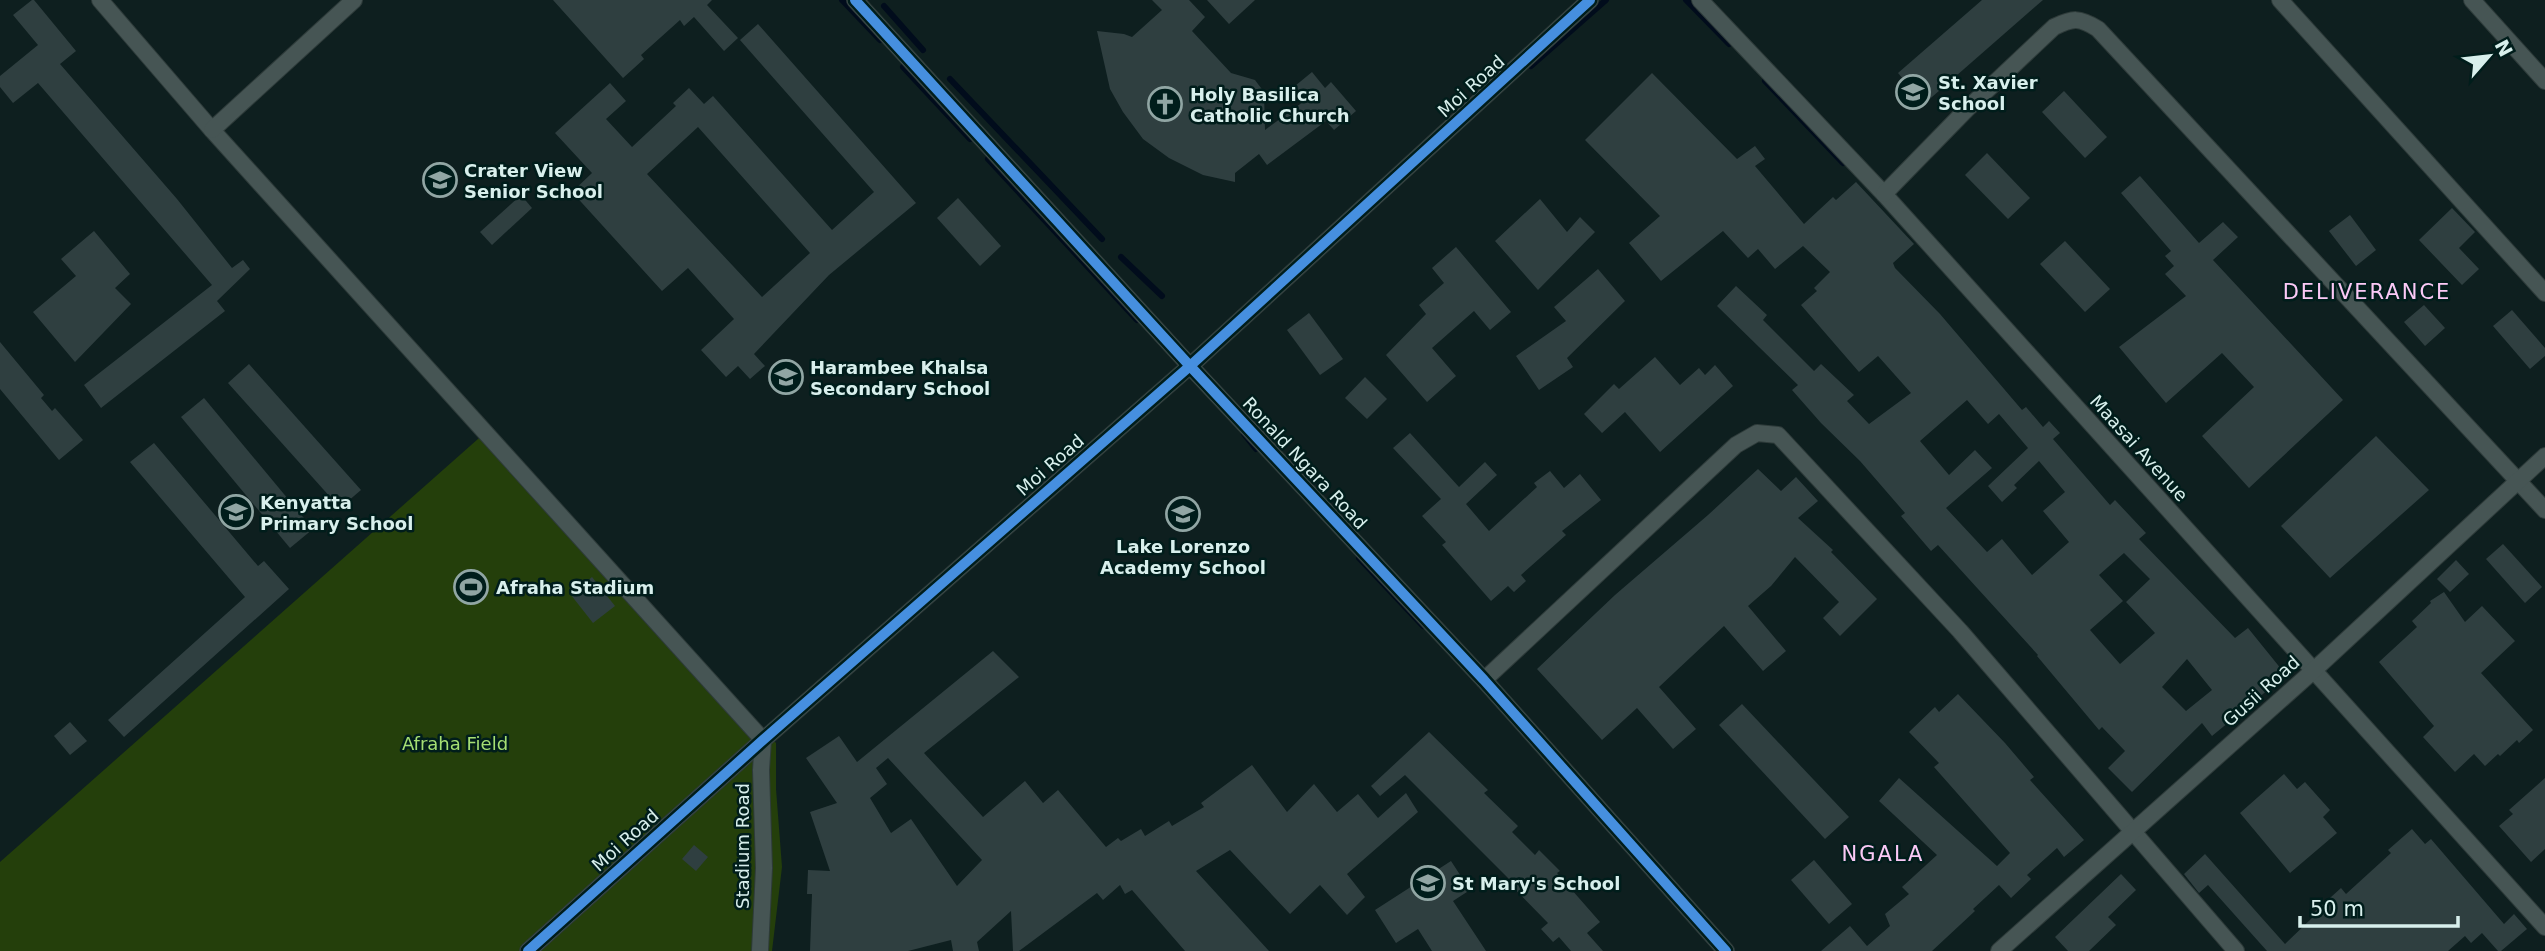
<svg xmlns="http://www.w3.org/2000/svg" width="2545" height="951" font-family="'DejaVu Sans',sans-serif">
	<rect width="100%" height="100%" fill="#0e1f1f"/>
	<!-- green -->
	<path fill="#243f0b" d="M487 431 776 743V789L782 867 772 951H0V862Z"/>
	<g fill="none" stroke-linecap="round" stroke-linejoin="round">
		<!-- stream -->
		<g stroke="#010c1c" stroke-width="6">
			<path d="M842 0 880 40"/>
			<path d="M1686 0 1729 44"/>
			<path d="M884 6 923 50"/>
			<path d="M1531 66 1606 0"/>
			<path d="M903 67 970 139"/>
			<path d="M950 79 1102 239"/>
			<path d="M1765 81 1843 163"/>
			<path d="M988 159 1137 320"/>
			<path d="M1121 257 1162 296"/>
			<path d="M1244 434 1256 449"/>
			<path d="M1359 558 1423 626"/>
		</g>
	</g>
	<!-- building -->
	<g fill="#2f3f40" fill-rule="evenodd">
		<path d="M32 0H34L76 51 60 64 177 199 232 268 243 260 250 269 217 301 225 311 101 408 84 385 212 285 38 83 13 103 0 87V76L38 45 13 15Z"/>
		<path d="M553 0H712L707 5 738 38 724 51 694 17 684 26 680 20 641 55 644 59 623 78Z"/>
		<path d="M1152 0H1189L1205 17 1192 31 1231 73 1255 80 1264 92 1265 130 1307 99 1295 86 1312 72 1325 88 1331 82 1356 111 1334 130 1326 121 1267 165 1259 154 1235 173V182L1203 175 1169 158 1143 139 1123 112 1110 89 1097 31 1124 34 1132 37 1162 10Z"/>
		<path d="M1207 0H1255L1229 24Z"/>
		<path d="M1982 0H2043L1924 104 1898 73Z"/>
		<path d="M758 24 916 203 829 275 754 354 765 366 750 379 738 366 726 377 701 350 734 319 688 268 662 291 572 192 592 173 555 133 610 83 626 101 606 119 632 147 676 106 673 103 689 88 704 104 713 96 832 230 874 192 740 40ZM698 127 810 253 762 297 647 174Z"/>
		<path d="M1652 73 1737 159 1755 146 1765 159 1755 166 1804 224 1833 197 1836 200 1856 182 1914 244 1893 263 1895 268 1940 314 2022 410 2026 407 2043 427 2049 421 2060 433 2053 439 2110 505 2115 500 2146 533 2139 539 2235 638 2248 628 2286 675 2212 736 2202 723 2132 792 2108 768 2125 751 2102 727 2099 730 2037 656 2038 655 1938 545 1931 551 1901 516 1905 513 1860 461 1821 423 1792 390 1798 385 1717 306 1736 286 1767 315 1763 320 1814 371 1821 364 1854 395 1847 401 1869 424 1911 393 1878 356 1859 372 1801 305 1817 291 1814 288 1830 272 1803 246 1775 269 1758 249 1748 258 1723 231 1661 281 1629 243 1660 216 1585 140ZM1967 400 1988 424 1999 414 2028 448 1988 486 2002 502 2017 488 2014 485 2039 461 2065 492 2043 511 2069 542 2032 575 2002 539 1987 552 1946 508 1992 468 1975 450 1949 475 1920 441ZM2124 553 2150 579 2126 602 2155 633 2120 664 2090 630 2123 601 2099 575ZM2187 659 2212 690 2186 711 2162 687Z"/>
		<path d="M2064 91 2107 137 2085 158 2042 112Z"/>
		<path d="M1987 153 2030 198 2008 219 1965 175Z"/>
		<path d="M2140 176 2199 243 2223 222 2238 237 2213 260 2343 400 2249 488 2202 436 2254 387 2222 353 2166 403 2119 347 2186 296 2165 274 2174 266 2165 256 2171 251 2121 193Z"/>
		<path d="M521 195 532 208 492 245 480 232Z"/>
		<path d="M958 198 1001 246 980 266 937 218Z"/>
		<path d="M1540 199 1567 232 1580 217 1595 232 1538 290 1495 241Z"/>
		<path d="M2452 208 2475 232 2459 248 2479 269 2462 285 2419 240Z"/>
		<path d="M2350 215 2376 250 2356 266 2329 231Z"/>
		<path d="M94 231 130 274 115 288 131 304 75 362 33 312 76 276 61 259Z"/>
		<path d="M2065 241 2110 289 2085 312 2040 264Z"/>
		<path d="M1456 247 1511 312 1490 330 1474 311 1432 348 1456 376 1427 402 1386 355 1426 314 1419 305 1444 283 1432 268Z"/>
		<path d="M1598 269 1625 301 1567 358 1573 367 1539 390 1516 356 1566 321 1554 307Z"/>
		<path d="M2424 305 2445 328 2425 346 2404 322Z"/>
		<path d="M2512 310 2545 348V356L2530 369 2493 326Z"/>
		<path d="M1309 313 1343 359 1320 375 1287 330Z"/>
		<path d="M0 342 44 395 41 398 52 411 55 408 83 440 59 460 0 389Z"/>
		<path d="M1655 357 1680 385 1699 368 1705 375 1715 365 1733 386 1660 452 1625 412 1602 433 1584 414 1614 384 1619 389Z"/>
		<path d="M249 364 361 490 340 508 228 383Z"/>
		<path d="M1365 377 1387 399 1367 419 1345 398Z"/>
		<path d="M204 398 313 529 290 548 181 417Z"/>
		<path d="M1410 433 1459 487 1485 462 1497 475 1466 504 1489 531 1537 487 1534 483 1550 471 1564 488 1580 474 1601 500 1562 531 1566 535 1521 575 1526 581 1514 592 1508 586 1491 601 1442 545 1446 542 1422 516 1441 499 1393 448Z"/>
		<path d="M2376 436 2429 490 2330 578 2281 526Z"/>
		<path d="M154 443 258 566 264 561 289 589 124 737 108 720 245 597 130 462Z"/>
		<path d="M1758 469 1781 491 1796 477 1818 501 1798 518 1833 550 1831 552 1877 599 1840 636 1823 618 1839 602 1795 557 1771 586 1748 606 1786 651 1763 671 1724 626 1659 687 1696 729 1673 749 1637 708 1602 740 1537 669 1615 595 1708 515Z"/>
		<path d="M2503 544 2542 587 2525 603 2486 559Z"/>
		<path d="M2456 560 2469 574 2450 592 2437 579Z"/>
		<path d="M592 577 615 606 593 623 571 595Z"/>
		<path d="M2444 592 2465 622 2482 606 2515 641 2481 673 2533 730 2519 743 2517 740 2500 756 2498 754 2485 766 2474 754 2455 772 2423 737 2434 726 2379 662 2417 627 2412 621 2431 603 2430 601Z"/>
		<path d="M993 651 1019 677 924 753 983 817 1025 781 1043 803 1058 790 1106 847 1118 838 1121 841 1141 829 1145 836 1169 821 1172 826 1204 807 1201 803 1252 765 1287 812 1314 784 1337 812 1358 794 1378 818 1406 793 1418 812 1347 874 1365 897 1347 915 1320 885 1290 914 1230 850 1196 871 1269 951H1185L1132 890 1125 894 1120 885 1103 900 1097 893 1019 951H1013L1011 911 977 942 979 951H953L951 940 908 951H810L812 894H807L808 870 830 871 810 812 837 803 806 758 839 736 857 762ZM888 758 982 860 957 886 911 819 891 833 870 798 887 784 876 768Z"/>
		<path d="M1958 694 2005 743 2034 777 2030 780 2084 840 2064 857 2057 848 2027 875 2031 879 2011 898 1999 885 1973 909 1975 911 1932 951H1821L1850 926 1867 946 1890 926 1885 914 1909 894 1902 887 1937 855 1879 801 1899 778 1997 866 2010 853 1934 767 1939 763 1909 732 1935 707 1939 712Z"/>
		<path d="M1742 704 1849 817 1825 839 1719 725Z"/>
		<path d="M70 722 87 741 70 755 54 736Z"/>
		<path d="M1429 732 1488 790 1484 793 1518 826 1512 832 1535 855 1539 850 1560 871 1557 873 1600 922 1587 933 1603 951H1571L1559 937 1553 942 1541 929 1548 923 1508 882 1510 880 1405 775 1380 796 1371 786Z"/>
		<path d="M2284 774 2297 789 2305 782 2330 810 2323 817 2337 833 2290 873 2240 813Z"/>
		<path d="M2545 778V849L2531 862 2499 826 2513 814 2509 810Z"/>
		<path d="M2412 829 2425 844 2431 839 2504 924 2514 914 2527 929 2501 951H2498L2482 933 2471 943 2465 936 2448 951H2267L2208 885 2199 893 2184 874 2205 854 2285 944 2313 917 2311 915 2341 888 2346 894 2391 853 2388 850Z"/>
		<path d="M694 845 708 857 696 871 682 859Z"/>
		<path d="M1814 860 1852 904 1829 924 1791 880Z"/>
		<path d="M1451 861 1470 890 1453 901 1486 951H1432L1418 929 1396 943 1375 910Z"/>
		<path d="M2121 874 2136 890 2108 917 2116 925 2089 951H2068L2055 937Z"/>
	</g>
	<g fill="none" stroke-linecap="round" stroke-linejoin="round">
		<!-- street casing -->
		<g stroke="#2e3b3a" stroke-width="18">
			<g id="street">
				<path d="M100 0 212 130 763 740 761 770 764 868 760 951"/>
				<path d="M855 0 1190 366 1484 680 1726 951"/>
				<path d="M1700 0 1884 194 2545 927"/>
				<path d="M2280 0 2545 293"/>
				<path d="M2472 0 2545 81"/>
				<path d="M212 130 354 0"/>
				<path d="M1884 194 1967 109 2054 27C2073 18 2079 17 2098 29L2545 510"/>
				<path d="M1484 680 1736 445 1757 433 1778 435 1960 631 2236 951"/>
				<path d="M528 951 763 740 1190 366 1590 0"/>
				<path d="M1999 951 2313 671 2545 456"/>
			</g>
		</g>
		<!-- street -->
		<use href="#street" stroke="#465554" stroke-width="16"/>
		<!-- cycleway casing -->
		<g stroke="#001d1b" stroke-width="15">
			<g id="cycleway">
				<path d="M855 0 1190 366 1484 680 1726 951"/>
				<path d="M528 951 763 740 1190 366 1590 0"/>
			</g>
		</g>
		<!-- cycleway -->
		<use href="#cycleway" stroke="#468fdf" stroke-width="10"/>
	</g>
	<!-- icons -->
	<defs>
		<g id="school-ring" transform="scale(1.75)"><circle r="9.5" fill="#001d1b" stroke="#91a6a4" stroke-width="1.5"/><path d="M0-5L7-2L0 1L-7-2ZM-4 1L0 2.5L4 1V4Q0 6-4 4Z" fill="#91a6a4"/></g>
		<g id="church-ring" transform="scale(1.75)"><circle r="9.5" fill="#001d1b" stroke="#91a6a4" stroke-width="1.5"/><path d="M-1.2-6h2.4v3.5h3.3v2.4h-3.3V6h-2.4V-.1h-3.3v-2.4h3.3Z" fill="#91a6a4"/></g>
		<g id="stadium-ring" transform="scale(1.75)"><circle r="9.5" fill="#001d1b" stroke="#91a6a4" stroke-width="1.5"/><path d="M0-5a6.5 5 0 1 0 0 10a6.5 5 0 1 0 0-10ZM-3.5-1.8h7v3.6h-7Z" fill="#91a6a4"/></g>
	</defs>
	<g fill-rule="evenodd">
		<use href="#school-ring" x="1913" y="92"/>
		<use href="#church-ring" x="1165" y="104"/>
		<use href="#school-ring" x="440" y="180"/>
		<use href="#school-ring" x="786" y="377"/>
		<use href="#school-ring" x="236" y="512"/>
		<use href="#school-ring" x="1183" y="514"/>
		<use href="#stadium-ring" x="471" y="587"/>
		<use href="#school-ring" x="1428" y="883"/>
	</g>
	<g text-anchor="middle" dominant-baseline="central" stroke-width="5" stroke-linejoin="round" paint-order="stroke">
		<!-- poi labels -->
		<g font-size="18" font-weight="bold" fill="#d8efec" stroke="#001d1b" text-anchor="start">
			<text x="1938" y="82">St. Xavier<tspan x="1938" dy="21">School</tspan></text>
			<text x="1190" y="94">Holy Basilica<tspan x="1190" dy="21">Catholic Church</tspan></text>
			<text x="464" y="170">Crater View<tspan x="464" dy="21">Senior School</tspan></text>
			<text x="810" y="367">Harambee Khalsa<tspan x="810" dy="21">Secondary School</tspan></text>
			<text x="260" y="502">Kenyatta<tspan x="260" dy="21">Primary School</tspan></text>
			<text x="1183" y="546" text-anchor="middle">Lake Lorenzo<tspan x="1183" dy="21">Academy School</tspan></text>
			<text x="496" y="587">Afraha Stadium</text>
			<text x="1452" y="883">St Mary's School</text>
		</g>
		<!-- street labels -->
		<g font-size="18" fill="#d8efec" stroke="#001d1b">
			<text transform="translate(1471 86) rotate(-42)">Moi Road</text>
			<text transform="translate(2139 448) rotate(48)">Maasai Avenue</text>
			<text transform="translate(1305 463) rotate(47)">Ronald Ngara Road</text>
			<text transform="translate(1050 465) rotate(-41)">Moi Road</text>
			<text transform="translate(2261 691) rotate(-42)">Gusii Road</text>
			<text transform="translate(625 840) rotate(-42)">Moi Road</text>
			<text transform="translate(742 846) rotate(-90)">Stadium Road</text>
		</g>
		<!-- park labels -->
		<g font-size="18" fill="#a5df73" stroke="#001d1b">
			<text x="455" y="743">Afraha Field</text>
		</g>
		<!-- quarter labels -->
		<g font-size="21" letter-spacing="2" fill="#fac9f6" stroke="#001d1b">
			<text x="2367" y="292">DELIVERANCE</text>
			<text x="1883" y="854">NGALA</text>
		</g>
	</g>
	<!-- north arrow -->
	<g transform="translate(2489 56) rotate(62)" stroke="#001d1b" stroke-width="5" paint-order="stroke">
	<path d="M0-5L12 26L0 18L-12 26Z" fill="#d8efec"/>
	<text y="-10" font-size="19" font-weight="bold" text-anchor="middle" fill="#d8efec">N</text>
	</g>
	<!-- scale -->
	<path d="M2300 916v10h158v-10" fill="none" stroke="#d8efec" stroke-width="3.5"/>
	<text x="2310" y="916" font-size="21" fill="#d8efec" stroke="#001d1b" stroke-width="5" paint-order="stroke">50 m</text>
</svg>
